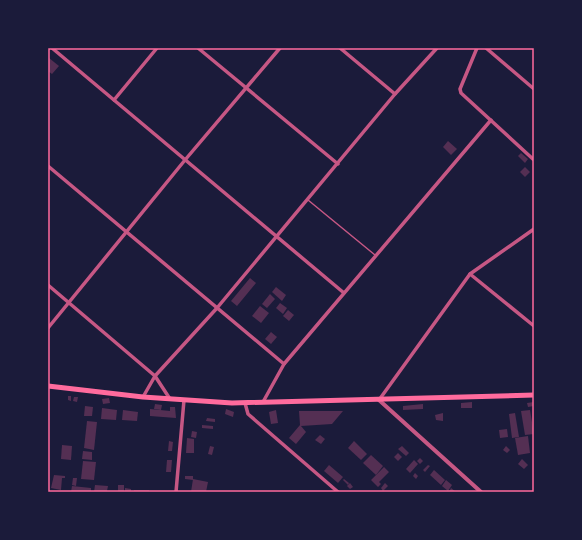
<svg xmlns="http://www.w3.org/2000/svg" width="582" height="540" font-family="'IBM Plex Sans',sans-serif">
	<rect width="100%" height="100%" fill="#1b1b3a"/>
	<!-- building -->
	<g fill="#542f53">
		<path d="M49 58 59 66 52 74 48 71Z"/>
		<path d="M448 141 457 149 451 155 443 147Z"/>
		<path d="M521 153 528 159 525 163 518 156Z"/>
		<path d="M525 167 530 172 525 177 520 172Z"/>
		<path d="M250 278 256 283 237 306 231 301Z"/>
		<path d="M276 287 286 295 282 301 272 292Z"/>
		<path d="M270 294 275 299 267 308 262 304Z"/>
		<path d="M280 303 287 308 283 314 276 308Z"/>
		<path d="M260 306 269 313 261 323 252 316Z"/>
		<path d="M288 310 294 315 289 321 283 316Z"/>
		<path d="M271 332 277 337 271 344 265 339Z"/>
		<path d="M68 396H71V401L68 400Z"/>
		<path d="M74 397H78L77 402 73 401Z"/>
		<path d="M109 398 110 403 103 404 102 399Z"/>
		<path d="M472 402V408H461V403Z"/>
		<path d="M534 402V406L528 407 527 403Z"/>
		<path d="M155 404 162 405 161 410 154 409Z"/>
		<path d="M423 404V409L403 410V406Z"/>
		<path d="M85 406 93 407 92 416H84Z"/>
		<path d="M170 407H175L176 418 150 416V409L170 411Z"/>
		<path d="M102 408 117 410 116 420 101 419Z"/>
		<path d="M226 409 234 412 233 417 225 414Z"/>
		<path d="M123 410 138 412 137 421 122 420Z"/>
		<path d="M276 410 278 423 271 424 269 412Z"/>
		<path d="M530 410 534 434 525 435 521 411Z"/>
		<path d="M299 411H343L332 424 301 426 306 432 296 444 289 438 300 425Z"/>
		<path d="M443 413V421L436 420 435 415Z"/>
		<path d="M515 413 519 437 512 438 509 414Z"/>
		<path d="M207 418 215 419V422L206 421Z"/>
		<path d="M87 421 97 422 94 450 84 448Z"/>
		<path d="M202 425 213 426V429L202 428Z"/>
		<path d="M507 429 508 437 500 438 499 430Z"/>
		<path d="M192 431 197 432 196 438 191 437Z"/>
		<path d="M320 435 325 439 321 444 315 440Z"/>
		<path d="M528 436 530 453 518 455 515 438Z"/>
		<path d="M187 438 194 439V453H186Z"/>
		<path d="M169 441 173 442 172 451H168Z"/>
		<path d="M354 441 367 454 361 460 348 448Z"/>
		<path d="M62 445 72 446 71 460 61 459Z"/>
		<path d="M210 446 214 447 212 455 208 454Z"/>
		<path d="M402 446 409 453 406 456 398 449Z"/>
		<path d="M506 446 510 450 507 453 503 450Z"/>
		<path d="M83 451 92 452V460L82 459Z"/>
		<path d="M398 453 402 457 398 461 394 457Z"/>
		<path d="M371 455 383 466 376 475 363 463Z"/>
		<path d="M420 458 423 461 420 464 417 461Z"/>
		<path d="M522 459 528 465 524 469 518 464Z"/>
		<path d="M167 460H172L171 472H166Z"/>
		<path d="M414 460 418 464 410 473 406 469Z"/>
		<path d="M83 461 96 462 94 480 81 479Z"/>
		<path d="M329 465 343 477 338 483 324 471Z"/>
		<path d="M428 465 430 466 425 472 423 470Z"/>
		<path d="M384 467 389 472 379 482 381 484 378 487 371 480Z"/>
		<path d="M434 470 445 480 441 485 430 475Z"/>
		<path d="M415 473 418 476 416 479 413 476Z"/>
		<path d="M54 475 65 476V478H62L61 490 51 488Z"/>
		<path d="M185 476H193V480L185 479Z"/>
		<path d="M73 478H77L76 486 72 485Z"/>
		<path d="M193 479 208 482 206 492H191Z"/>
		<path d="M344 479 349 483 348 485 343 480Z"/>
		<path d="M446 480 452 485 448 491 442 486Z"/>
		<path d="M350 483 353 487 350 489 347 486Z"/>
		<path d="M385 483 388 486 383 491 381 488Z"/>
		<path d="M95 485 108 486 107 491 94 492Z"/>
		<rect x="118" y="485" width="6" height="7"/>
		<path d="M72 486 91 488V492H71Z"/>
		<path d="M125 488 131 489V492H125Z"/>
		<path d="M451 488 456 492H449Z"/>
		<rect x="134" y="490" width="15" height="2"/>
	</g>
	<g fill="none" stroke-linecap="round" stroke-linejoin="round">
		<!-- service -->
		<path stroke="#c65784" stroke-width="1.5" d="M308 200 375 255"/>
		<!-- minor -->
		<g stroke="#c65784" stroke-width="3.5">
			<path d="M52 48 344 293"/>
			<path d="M198 48 338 164"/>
			<path d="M340 48 395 94"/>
			<path d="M477 48 460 89 461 93 534 160"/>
			<path d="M486 48 534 89"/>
			<path d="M114 100 157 48"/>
			<path d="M48 166 284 364"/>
			<path d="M470 274 534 326"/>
			<path d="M48 285 155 376 170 399"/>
			<path d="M48 328 185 160 280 48"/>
			<path d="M143 397 155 376 217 308 395 94 437 48"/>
			<path d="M379 400 470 274 534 229"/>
			<path d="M263 402 284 364 491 120"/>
			<path d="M245 403 248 414 338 492"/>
			<path d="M176 492 184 400"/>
		</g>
		<!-- tertiary -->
		<path stroke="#c65784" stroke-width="4" d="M379 400 481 492"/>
		<!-- secondary -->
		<path stroke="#ff6b9d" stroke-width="5" d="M48 386 143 397 232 403 534 395"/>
	</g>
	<!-- border -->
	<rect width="582" height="540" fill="none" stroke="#1b1b3a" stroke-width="98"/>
	<rect x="49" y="49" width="484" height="442" fill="none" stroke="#ff6b9d" stroke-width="1.5"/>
</svg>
